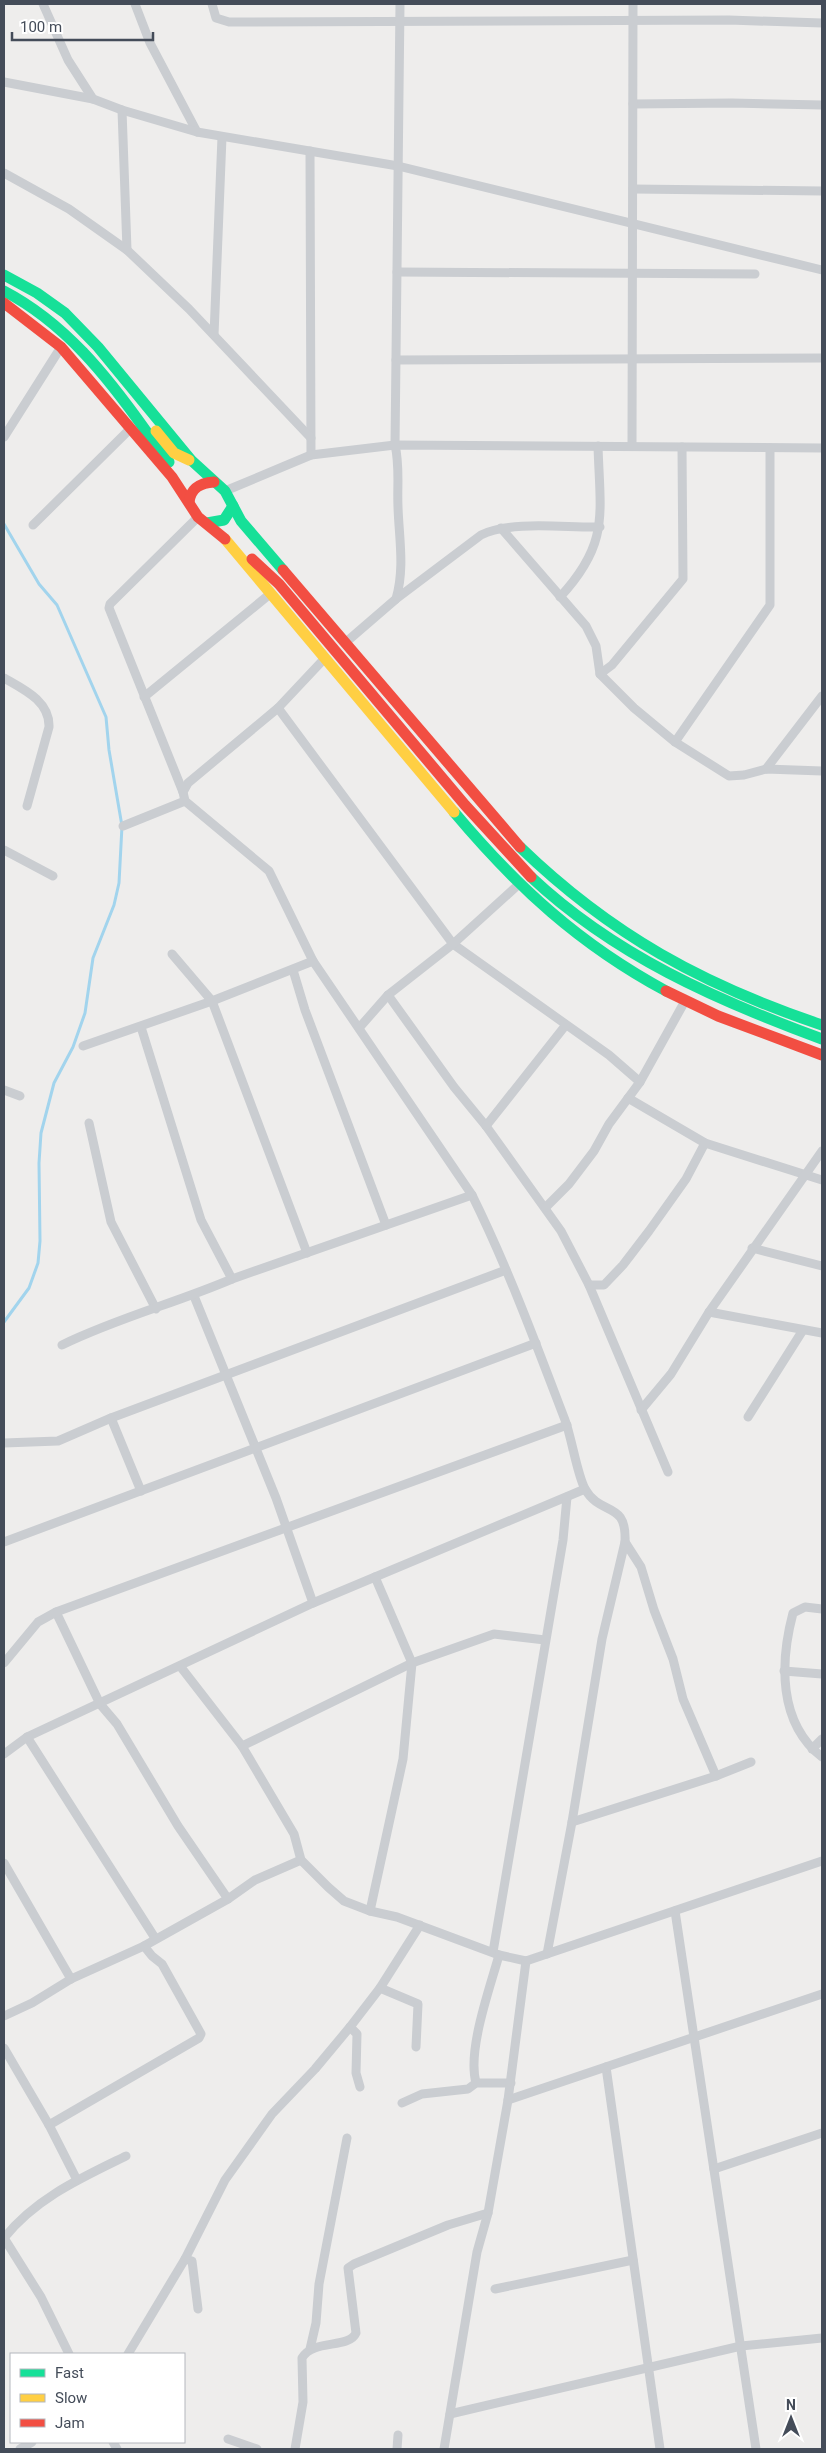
<svg xmlns="http://www.w3.org/2000/svg" width="826" height="2453" font-family="Roboto,sans-serif">
	<rect width="100%" height="100%" fill="#eeedec"/>
	<g fill="none" stroke-linecap="round" stroke-linejoin="round">
		<!-- stream -->
		<path stroke="#a2d4ed" stroke-width="3" d="M4 524 39 584 57 605 106 717 109 750 122 826 119 883 114 905 93 958 85 1013 73 1047 54 1083 41 1133 39 1163 40 1241 38 1263 29 1288 4 1322"/>
		<!-- street -->
		<g stroke="#cacdd1" stroke-width="9">
			<path d="M43 4 68 60 93 99"/>
			<path d="M135 4 150 43 197 132"/>
			<path d="M212 4 216 18 229 22 729 20 822 23"/>
			<path d="M4 82 93 99 122 110 197 132 398 166 822 270"/>
			<path d="M633 104 732 103 822 105"/>
			<path d="M122 110 127 250"/>
			<path d="M310 151 311 455"/>
			<path d="M4 173 69 209 127 250 189 309 311 438"/>
			<path d="M633 189 822 191"/>
			<path d="M397 272 755 274"/>
			<path d="M214 335 222 137"/>
			<path d="M396 360 822 358"/>
			<path d="M4 437 61 347"/>
			<path d="M632 446 633 4"/>
			<path d="M225 491 311 455 395 445 822 448"/>
			<path d="M33 525 130 429"/>
			<path d="M501 528 586 626 596 646 600 674 634 708 675 742 729 776 744 775 766 769 822 771"/>
			<path d="M560 597C610 543 600 514 598 446"/>
			<path d="M396 599C405 568 399 538 398 507 397 486 400 466 395 445L400 4"/>
			<path d="M345 643 396 599 481 535C513 520 565 528 600 527"/>
			<path d="M325 658 278 708 188 783 183 792 185 801 269 871 313 961 472 1195C508 1268 536 1344 565 1420 572 1439 577 1474 585 1489 601 1517 627 1500 625 1542L602 1639 572 1822 547 1954"/>
			<path d="M600 674 612 665 683 579 682 447"/>
			<path d="M4 678C23 689 50 701 49 727L27 806"/>
			<path d="M144 697 270 594"/>
			<path d="M278 708 453 944 609 1055 640 1082"/>
			<path d="M675 742 770 605V448"/>
			<path d="M766 769 822 696"/>
			<path d="M183 792 109 608 110 604 198 517"/>
			<path d="M123 826 185 801"/>
			<path d="M4 850 53 876"/>
			<path d="M172 954 212 1001 307 1253"/>
			<path d="M293 970 305 1010 386 1225"/>
			<path d="M388 995 454 1087 486 1126 561 1231 589 1285 668 1472"/>
			<path d="M141 1027 201 1220 232 1279"/>
			<path d="M359 1028 388 995 453 944 518 885"/>
			<path d="M83 1046 212 1001 313 961"/>
			<path d="M4 1090 20 1096"/>
			<path d="M628 1098 705 1143 822 1180"/>
			<path d="M89 1123 111 1222 156 1309"/>
			<path d="M486 1126 565 1026"/>
			<path d="M546 1207 569 1184 594 1151 609 1124 640 1082 685 1001"/>
			<path d="M752 1248 822 1266"/>
			<path d="M589 1285H604L623 1265 649 1231 686 1179 705 1143"/>
			<path d="M194 1296 276 1498 313 1603"/>
			<path d="M709 1312 822 1333"/>
			<path d="M62 1345C117 1318 176 1303 232 1279L472 1195"/>
			<path d="M641 1410 671 1374 709 1312 822 1151"/>
			<path d="M748 1417 803 1330"/>
			<path d="M111 1418 141 1491"/>
			<path d="M4 1443 58 1441 111 1418 506 1270"/>
			<path d="M4 1542 536 1343"/>
			<path d="M625 1542 641 1567 654 1610 673 1659 683 1699 716 1776"/>
			<path d="M822 1609 805 1607 793 1613C780 1662 778 1723 822 1757"/>
			<path d="M56 1612 100 1704 117 1724 178 1826 228 1899"/>
			<path d="M4 1663 38 1622 56 1612 567 1425"/>
			<path d="M180 1666 242 1746 294 1834 301 1860 328 1887 344 1901 370 1911 397 1917 499 1955 526 1961 822 1861"/>
			<path d="M784 1671 822 1674"/>
			<path d="M27 1737 155 1938"/>
			<path d="M242 1746 412 1663 494 1634 545 1640"/>
			<path d="M812 1749 822 1739"/>
			<path d="M4 1754 27 1737 313 1603 585 1489"/>
			<path d="M572 1822 716 1776 751 1762"/>
			<path d="M4 1863 71 1979"/>
			<path d="M370 1911 403 1759 412 1663 375 1577"/>
			<path d="M675 1911 756 2449"/>
			<path d="M493 1952 563 1540 567 1497"/>
			<path d="M380 1988 418 2004 416 2047"/>
			<path d="M4 2016 32 2003 71 1979 144 1946 228 1899 255 1880 301 1860"/>
			<path d="M350 2027 357 2034 356 2073 360 2087"/>
			<path d="M4 2048 49 2125 77 2180"/>
			<path d="M606 2067 660 2449"/>
			<path d="M476 2083C467 2050 490 1988 499 1955"/>
			<path d="M508 2100 822 1994"/>
			<path d="M402 2103 422 2094 468 2089 476 2083H511"/>
			<path d="M49 2125 199 2038 201 2034 162 1964 152 1956 144 1946"/>
			<path d="M714 2169 822 2133"/>
			<path d="M4 2238C36 2198 81 2178 126 2156"/>
			<path d="M4 2238 41 2297 69 2354"/>
			<path d="M185 2259 192 2261 198 2309"/>
			<path d="M495 2289 633 2260"/>
			<path d="M310 2349 316 2323 319 2284 347 2138"/>
			<path d="M128 2354 185 2259 225 2180 272 2114 315 2069 350 2027 380 1988 420 1925"/>
			<path d="M450 2414 741 2346 822 2338"/>
			<path d="M228 2439 257 2449"/>
			<path d="M113 2442 117 2449"/>
			<path d="M20 2449 32 2442"/>
			<path d="M295 2449 303 2402 302 2358C313 2339 349 2349 356 2333L348 2268 354 2264 448 2225 488 2213"/>
			<path d="M397 2449 398 2435"/>
			<path d="M444 2449 477 2252 488 2213 508 2100 526 1961"/>
		</g>
		<!-- fast -->
		<g stroke="#16e098" stroke-width="11">
			<path d="M4 275 37 293 65 313 98 347 191 460 225 491 241 521 283 570"/>
			<path d="M4 291C65 323 107 376 146 431 154 442 162 451 169 462"/>
			<path d="M207 523 224 520 233 506"/>
			<path d="M454 812C517 887 579 944 666 991"/>
			<path d="M520 847C611 935 703 985 822 1025"/>
			<path d="M531 877C614 955 716 1000 822 1039"/>
		</g>
		<!-- slow -->
		<g stroke="#ffcf43" stroke-width="11">
			<path d="M156 431 174 453 189 460"/>
			<path d="M225 539 454 812"/>
		</g>
		<!-- jam -->
		<g stroke="#f24e42" stroke-width="11">
			<path d="M4 303 61 347 172 477 198 517 225 539"/>
			<path d="M189 502C191 487 201 483 214 482"/>
			<path d="M252 559 279 584 465 805 531 877"/>
			<path d="M283 570 520 847"/>
			<path d="M666 991 718 1016 822 1055"/>
		</g>
	</g>
	<!-- border -->
	<rect width="826" height="2453" fill="none" stroke="#444c59" stroke-width="10"/>
	<!-- legend -->
	<rect x="10" y="2353" width="175" height="90" fill="#ffffff" stroke="#b4b7bd"/>
	<rect x="20" y="2369" width="25" height="8" fill="#16e098" stroke="#b4b7bd"/>
	<text x="55" y="2378" font-size="15" fill="#444c59">Fast</text>
	<rect x="20" y="2394" width="25" height="8" fill="#ffcf43" stroke="#b4b7bd"/>
	<text x="55" y="2403" font-size="15" fill="#444c59">Slow</text>
	<rect x="20" y="2419" width="25" height="8" fill="#f24e42" stroke="#b4b7bd"/>
	<text x="55" y="2428" font-size="15" fill="#444c59">Jam</text>
	<!-- north arrow -->
	<g transform="translate(791 2418)" stroke="#ffffff" stroke-width="4" paint-order="stroke">
	<path d="M0-4L9 19L0 12L-9 19Z" fill="#444c59"/>
	<text y="-8" font-size="14" font-weight="bold" text-anchor="middle" fill="#444c59">N</text>
	</g>
	<!-- scale -->
	<path d="M12 32v8h141v-8" fill="none" stroke="#444c59" stroke-width="2.5"/>
	<text x="20" y="32" font-size="15" fill="#444c59" stroke="#ffffff" stroke-width="4" paint-order="stroke">100 m</text>
</svg>
